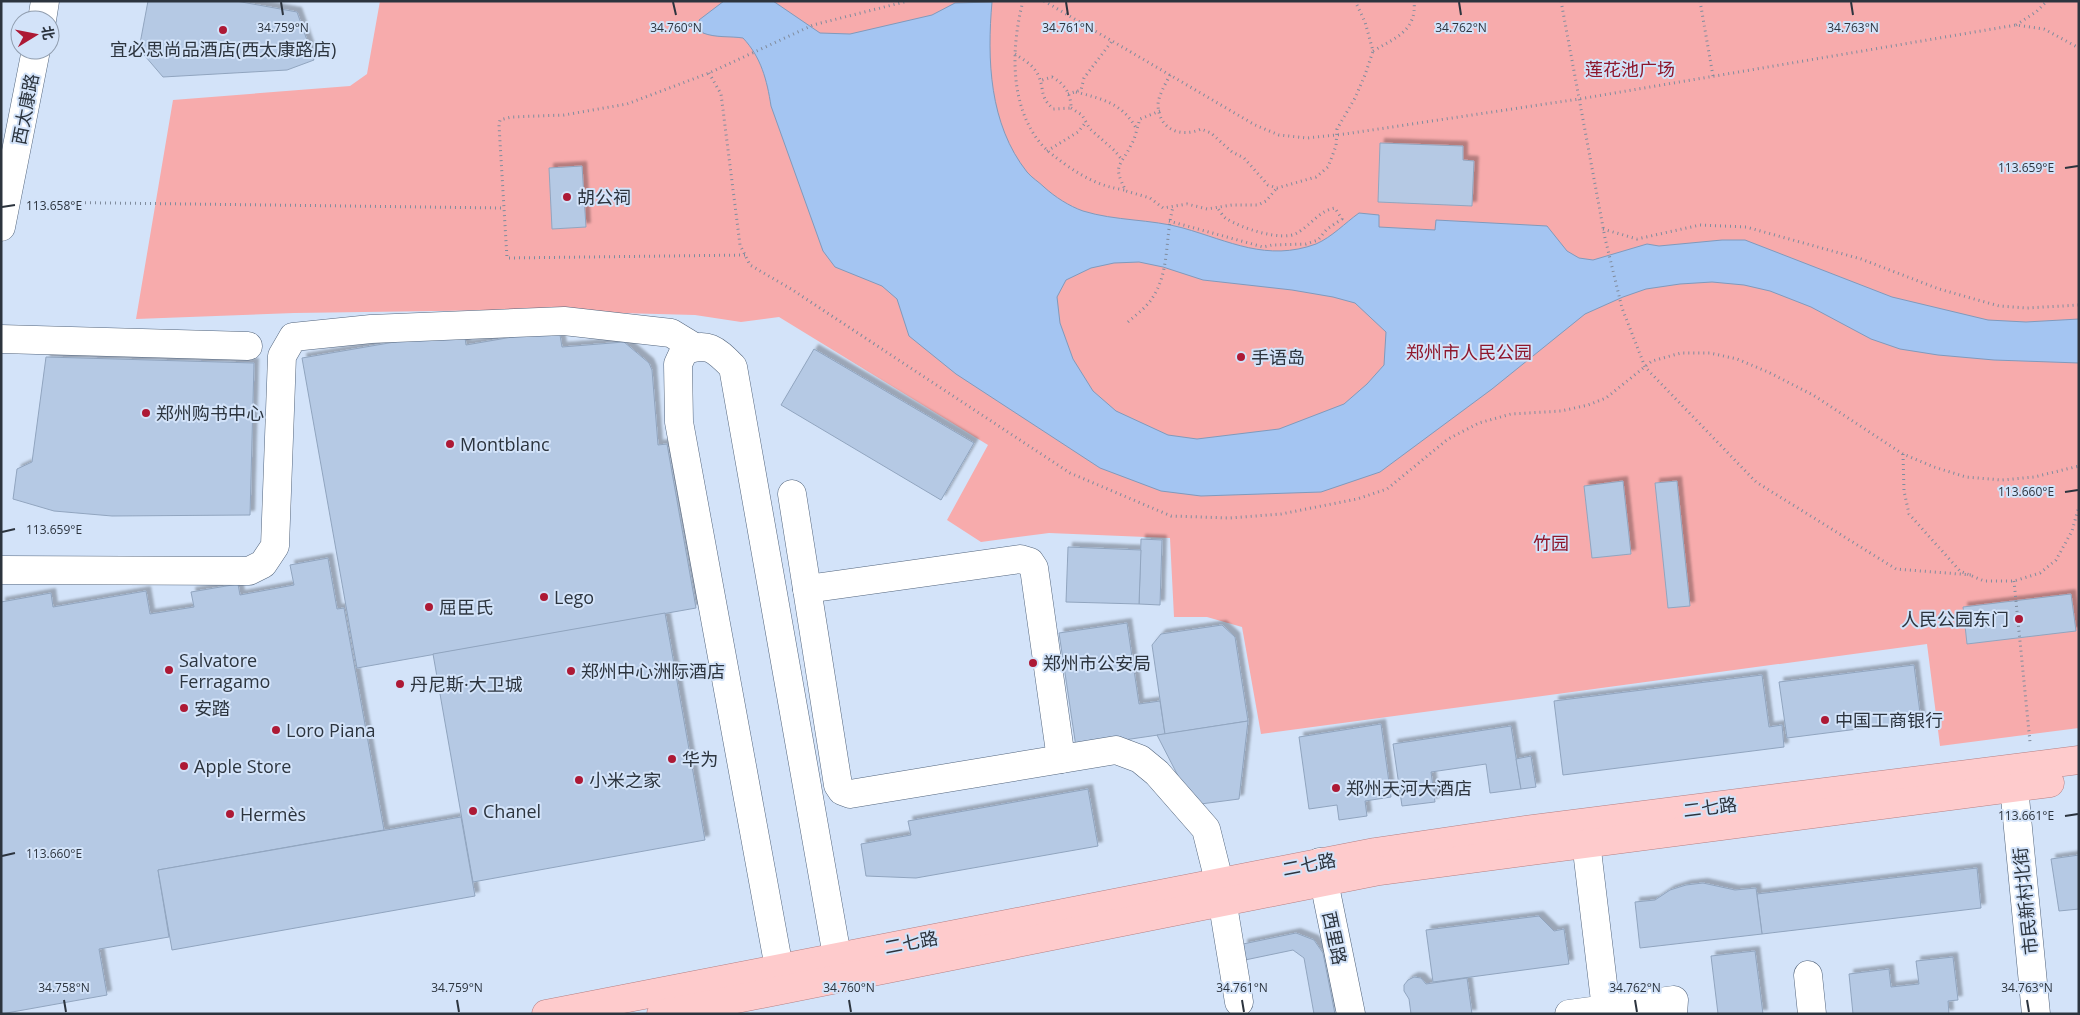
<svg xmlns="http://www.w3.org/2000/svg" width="2080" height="1015" font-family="'Open Sans','Noto Sans SC',sans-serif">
	<defs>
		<filter id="shadow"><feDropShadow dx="4.5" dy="-4.5" stdDeviation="1" flood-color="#0004"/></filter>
	</defs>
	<rect width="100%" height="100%" fill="#d3e3f9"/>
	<!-- green -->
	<path fill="#f7abac" d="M380 1H2079V728L1940 746 1927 644 1261 734 1242 627 1207 617H1174L1170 538 1049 533 981 542 947 520 988 445 779 317 741 322 695 315 506 310 294 313 136 319 173 100 350 86 367 74Z"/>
	<!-- water -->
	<path fill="#a4c5f2" stroke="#809abc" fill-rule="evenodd" d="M724 1H773L820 33 850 34 932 15 955 3 992 2C987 59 989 124 1027 172 1032 178 1039 182 1044 187 1055 197 1069 206 1083 211 1115 221 1151 219 1183 228 1229 241 1267 262 1316 244 1332 237 1345 223 1359 213L1379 215V227L1435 230 1436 220 1547 226 1567 251 1579 258 1593 260 1647 244 1659 246 1722 240H1745L1892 297 1988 320 2026 322 2079 319V363L1994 360 1938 355 1900 349 1871 339 1811 307 1770 291 1744 285 1712 282 1680 284 1646 289 1623 297 1585 314 1492 389 1380 472 1321 492 1201 496 1161 491 1100 468 956 374 909 336 897 299 882 286 835 267 823 251 771 106C767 80 761 57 743 38 730 36 716 38 703 33L699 20ZM1139 262 1163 267 1203 280 1292 290 1333 297 1355 303 1386 332 1384 365 1367 384 1344 404 1279 429 1197 439 1168 435 1116 411 1093 391 1073 359 1060 323 1057 297 1066 280 1091 268 1114 263Z"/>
	<!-- building -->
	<g fill="#b5c9e4" stroke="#91a5bf" filter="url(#shadow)">
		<path d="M148 1H236L297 12 314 60 287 70 163 77 139 49Z"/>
		<path d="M1380 143 1463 146V160L1474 161 1472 206 1378 202Z"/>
		<path d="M582 166 586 227 552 229 549 168Z"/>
		<path d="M559 329 562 347 624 342 649 363 652 370 658 445 667 444 696 608 357 668 302 358 464 330 466 345Z"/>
		<path d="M814 349 974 443 941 500 781 405Z"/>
		<path d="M46 357 254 363 250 515 112 516 54 511 13 499 17 469 32 462Z"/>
		<path d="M1623 481 1631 554 1592 558 1584 486Z"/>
		<path d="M1677 481 1690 606 1668 608 1655 483Z"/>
		<path d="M1141 539 1162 540 1160 605 1139 604Z"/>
		<path d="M1068 547 1141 550 1139 604 1066 602Z"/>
		<path d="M328 558 337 609 344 608 384 830 158 870 169 937 99 949 107 995 1 1014V602L51 593 53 607 146 591 150 614 194 607 191 592 238 584 240 595 294 585 290 565Z"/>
		<path d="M2071 594 2076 631 1967 644 1963 607Z"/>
		<path d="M665 613 705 840 473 882 433 654Z"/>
		<path d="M1127 623 1139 704 1160 701 1165 734 1076 747 1059 633Z"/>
		<path d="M1222 625 1235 637 1248 721 1165 734 1152 645 1161 634Z"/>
		<path d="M1914 665 1921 721 1787 738 1779 682Z"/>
		<path d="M1762 675 1769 727 1782 725 1784 747 1563 775 1554 701Z"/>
		<path d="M1248 721 1239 799 1193 805 1157 735Z"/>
		<path d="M1381 724 1391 797 1365 801 1367 816 1339 820 1337 805 1309 809 1299 737Z"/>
		<path d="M1511 726 1521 789 1490 793 1486 764 1431 772 1435 802 1402 806 1393 744Z"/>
		<path d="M1531 756 1536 787 1521 789 1516 759Z"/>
		<path d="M1088 789 1098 846 916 878 866 876 861 844 911 835 908 821Z"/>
		<path d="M461 817 475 896 172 950 158 870Z"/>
		<path d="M2079 855V909L2059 911 2051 859Z"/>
		<path d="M1977 868 1981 908 1762 934 1757 894Z"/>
		<path d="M1703 883 1735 890 1756 888 1762 934 1640 948 1635 902 1655 900 1670 890 1686 885Z"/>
		<path d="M1539 916 1554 931 1564 929 1569 964 1433 982 1426 930Z"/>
		<path d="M1296 933 1314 940 1323 953 1335 1014H1314L1304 958 1293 950 1245 960 1243 944Z"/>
		<path d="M1755 951 1763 1014H1718L1711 956Z"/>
		<path d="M1953 957 1958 1000 1948 1001 1949 1014H1853L1849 974 1889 969 1891 987 1919 984 1916 961Z"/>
		<path d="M1414 977 1421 978 1426 984 1467 978 1472 1014H1411L1409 999 1404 991V985L1408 980Z"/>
	</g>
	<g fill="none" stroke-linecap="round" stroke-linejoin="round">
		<!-- minor casing -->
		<g stroke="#53657d" stroke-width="29">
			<g id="minor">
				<path d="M42 20 45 1"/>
				<path d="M1 227 36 50"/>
				<path d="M1 339 248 346"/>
				<path d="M792 494 838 785 842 791 850 794 1116 750 1140 759 1157 773 1206 829 1219 881 1239 1002"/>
				<path d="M1 570 249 571 263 564 275 546 282 356 293 337 371 329 564 321 671 333 694 347"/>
				<path d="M807 589 1020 559 1030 562 1034 568 1061 759"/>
				<path d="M2014 787 2036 1014"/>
				<path d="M1586 842 1606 1009"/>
				<path d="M1320 862 1351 1014"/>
				<path d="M779 968 679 422 678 364 684 351C708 341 716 350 733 367L837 956"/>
				<path d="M1808 975 1812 1014"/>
				<path d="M1569 1014 1674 1000 1673 1014"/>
			</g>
		</g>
		<!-- major casing -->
		<g stroke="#b48084" stroke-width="29">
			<g id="major">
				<path d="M546 1014 1375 852 1532 829 2079 760"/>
				<path d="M661 1014 1379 871 2050 783"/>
			</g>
		</g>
		<!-- path -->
		<g stroke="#808c9d" stroke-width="3" stroke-dasharray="1 4" stroke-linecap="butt">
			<path d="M1023 1C1011 47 1009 107 1042 145 1049 153 1057 158 1066 165 1085 178 1102 187 1125 190"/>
			<path d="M1044 1 1255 125 1279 135 1307 138 1345 134 1579 99 2016 25 2044 29 2079 48"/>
			<path d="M1561 1 1605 238 1622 308 1645 367 1756 482 1896 569 1972 575"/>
			<path d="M1700 1 1713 76"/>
			<path d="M2016 25 2036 12 2047 1"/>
			<path d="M1373 51C1395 38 1417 31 1414 1"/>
			<path d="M1015 54C1024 60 1035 66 1039 77 1045 92 1039 95 1053 109L1071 108C1071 94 1065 84 1052 77L1039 81"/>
			<path d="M709 73 721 94 740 245 750 265 791 289 1070 473 1171 516 1230 518 1281 514 1357 499 1387 489 1448 439 1479 423 1511 414 1561 411 1588 405 1606 398 1652 361 1681 353H1710L1737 359 1768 372 1813 395 1903 454 1934 467 1966 477 2002 480 2034 477 2079 466"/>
			<path d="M1170 75C1166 83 1158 96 1158 105 1159 130 1181 138 1201 129L1211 133 1232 152 1244 158 1268 185 1277 188 1316 177 1328 167 1336 146 1337 129 1355 98 1365 75 1373 51 1365 22 1355 1"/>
			<path d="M1076 92C1102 99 1122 103 1136 128"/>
			<path d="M1068 94 1081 90 1084 78 1112 41"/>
			<path d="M1071 108 1082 115 1090 129 1115 151 1122 160"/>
			<path d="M1160 111 1140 119C1137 127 1136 137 1131 145 1120 168 1112 164 1126 191L1150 198 1163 208 1187 204 1207 209 1232 205H1258L1266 201 1277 188"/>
			<path d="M1047 151 1078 132 1086 122"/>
			<path d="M30 202 504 208"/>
			<path d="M1169 221 1263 247 1272 245 1306 244 1318 240 1327 229 1342 219 1335 208C1320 210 1310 226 1297 233 1282 242 1241 228 1227 219 1223 217 1220 211 1217 207"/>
			<path d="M1603 229 1637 239 1700 225 1746 227 1861 259 1939 289 1999 306 2027 308 2079 305"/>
			<path d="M745 255 507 258 499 125 500 120 511 117 564 115 627 104 709 73 813 25 908 1"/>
			<path d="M1128 322C1137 314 1147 307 1153 297 1170 271 1165 236 1173 207"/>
			<path d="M1903 454 1904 491 1909 514 1960 571 1984 581H2014L2040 573 2056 560 2072 531 2079 506"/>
			<path d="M2014 581 2030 742"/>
		</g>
		<!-- minor -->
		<use href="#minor" stroke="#fff" stroke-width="28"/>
		<!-- major -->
		<use href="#major" stroke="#fecbcc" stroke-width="28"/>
	</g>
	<!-- ticks -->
	<path fill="none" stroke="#2c343e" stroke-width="2" d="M281 2 283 15M673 2 676 15M1066 2 1068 15M1459 2 1461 15M1851 2 1853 15M2065 168 2078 166M2 207 15 205M2065 492 2078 490M2 532 15 529M2065 816 2078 814M2 856 15 853M64 1000 66 1012M457 1000 459 1012M849 1000 851 1012M1242 1000 1244 1012M1635 1000 1637 1012M2027 1000 2029 1012"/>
	<!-- markers -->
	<g fill="#ad1935" stroke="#d3e3f9" stroke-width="2">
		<circle cx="223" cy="30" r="5"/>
		<circle cx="567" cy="197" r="5"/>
		<circle cx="1241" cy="357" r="5"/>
		<circle cx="146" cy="413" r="5"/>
		<circle cx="450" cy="444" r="5"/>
		<circle cx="544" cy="597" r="5"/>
		<circle cx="429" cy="607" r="5"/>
		<circle cx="2019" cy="619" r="5"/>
		<circle cx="1033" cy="663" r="5"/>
		<circle cx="169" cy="670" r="5"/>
		<circle cx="571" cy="671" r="5"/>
		<circle cx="400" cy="684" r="5"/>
		<circle cx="184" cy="708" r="5"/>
		<circle cx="1825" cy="720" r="5"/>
		<circle cx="276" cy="730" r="5"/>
		<circle cx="672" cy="759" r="5"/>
		<circle cx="184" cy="766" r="5"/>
		<circle cx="579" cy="780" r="5"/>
		<circle cx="1336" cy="788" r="5"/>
		<circle cx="473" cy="811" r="5"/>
		<circle cx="230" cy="814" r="5"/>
	</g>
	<g text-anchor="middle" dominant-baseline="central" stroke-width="4" stroke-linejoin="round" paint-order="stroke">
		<!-- poi labels -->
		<g font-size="18" fill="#2c343e" stroke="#d3e3f9" text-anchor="start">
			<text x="223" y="49" text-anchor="middle">宜必思尚品酒店(西太康路店)</text>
			<text x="577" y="197">胡公祠</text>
			<text x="1251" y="357">手语岛</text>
			<text x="156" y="413">郑州购书中心</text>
			<text x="460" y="444">Montblanc</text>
			<text x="554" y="597">Lego</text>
			<text x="439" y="607">屈臣氏</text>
			<text x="2009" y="619" text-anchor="end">人民公园东门</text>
			<text x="179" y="660">Salvatore<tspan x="179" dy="21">Ferragamo</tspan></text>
			<text x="1043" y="663">郑州市公安局</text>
			<text x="581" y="671">郑州中心洲际酒店</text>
			<text x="410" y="684">丹尼斯·大卫城</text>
			<text x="194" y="708">安踏</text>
			<text x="1835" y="720">中国工商银行</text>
			<text x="286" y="730">Loro Piana</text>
			<text x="682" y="759">华为</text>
			<text x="194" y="766">Apple Store</text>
			<text x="589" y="780">小米之家</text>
			<text x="1346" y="788">郑州天河大酒店</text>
			<text x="483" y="811">Chanel</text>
			<text x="240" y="814">Hermès</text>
		</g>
		<!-- park labels -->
		<g font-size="18" fill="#8e172c" stroke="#d3e3f9">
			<text x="1630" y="69">莲花池广场</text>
			<text x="1469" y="352">郑州市人民公园</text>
			<text x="1551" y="543">竹园</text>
		</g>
		<!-- street labels -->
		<g font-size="18" fill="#2c343e" stroke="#d3e3f9">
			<text transform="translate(25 109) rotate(-79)">西太康路</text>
			<text transform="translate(1710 807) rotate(-7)">二七路</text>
			<text transform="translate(1309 864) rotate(-11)">二七路</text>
			<text transform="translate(2025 901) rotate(-96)">市民新村北街</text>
			<text transform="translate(1335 938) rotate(78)">西里路</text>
			<text transform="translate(911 942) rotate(-11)">二七路</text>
		</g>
	</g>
	<g font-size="12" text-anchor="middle" fill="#2c343e" stroke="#d3e3f9" stroke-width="4" stroke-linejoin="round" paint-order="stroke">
		<text x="283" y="32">34.759°N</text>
		<text x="676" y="32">34.760°N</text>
		<text x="1068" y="32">34.761°N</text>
		<text x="1461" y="32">34.762°N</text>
		<text x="1853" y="32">34.763°N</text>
		<text x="2026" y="172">113.659°E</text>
		<text x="54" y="210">113.658°E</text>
		<text x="2026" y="496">113.660°E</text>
		<text x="54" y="534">113.659°E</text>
		<text x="2026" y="820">113.661°E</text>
		<text x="54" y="858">113.660°E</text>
		<text x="64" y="992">34.758°N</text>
		<text x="457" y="992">34.759°N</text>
		<text x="849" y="992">34.760°N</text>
		<text x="1242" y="992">34.761°N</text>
		<text x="1635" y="992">34.762°N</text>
		<text x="2027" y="992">34.763°N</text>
	</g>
	<!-- border -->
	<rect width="2080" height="1015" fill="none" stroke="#2c343e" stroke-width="5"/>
	<!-- north arrow -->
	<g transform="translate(35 35) rotate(80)"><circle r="24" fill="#d3e3f9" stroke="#909dae"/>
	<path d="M0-4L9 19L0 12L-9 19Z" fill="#ad1935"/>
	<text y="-8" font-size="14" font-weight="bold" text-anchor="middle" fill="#2c343e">北</text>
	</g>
</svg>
